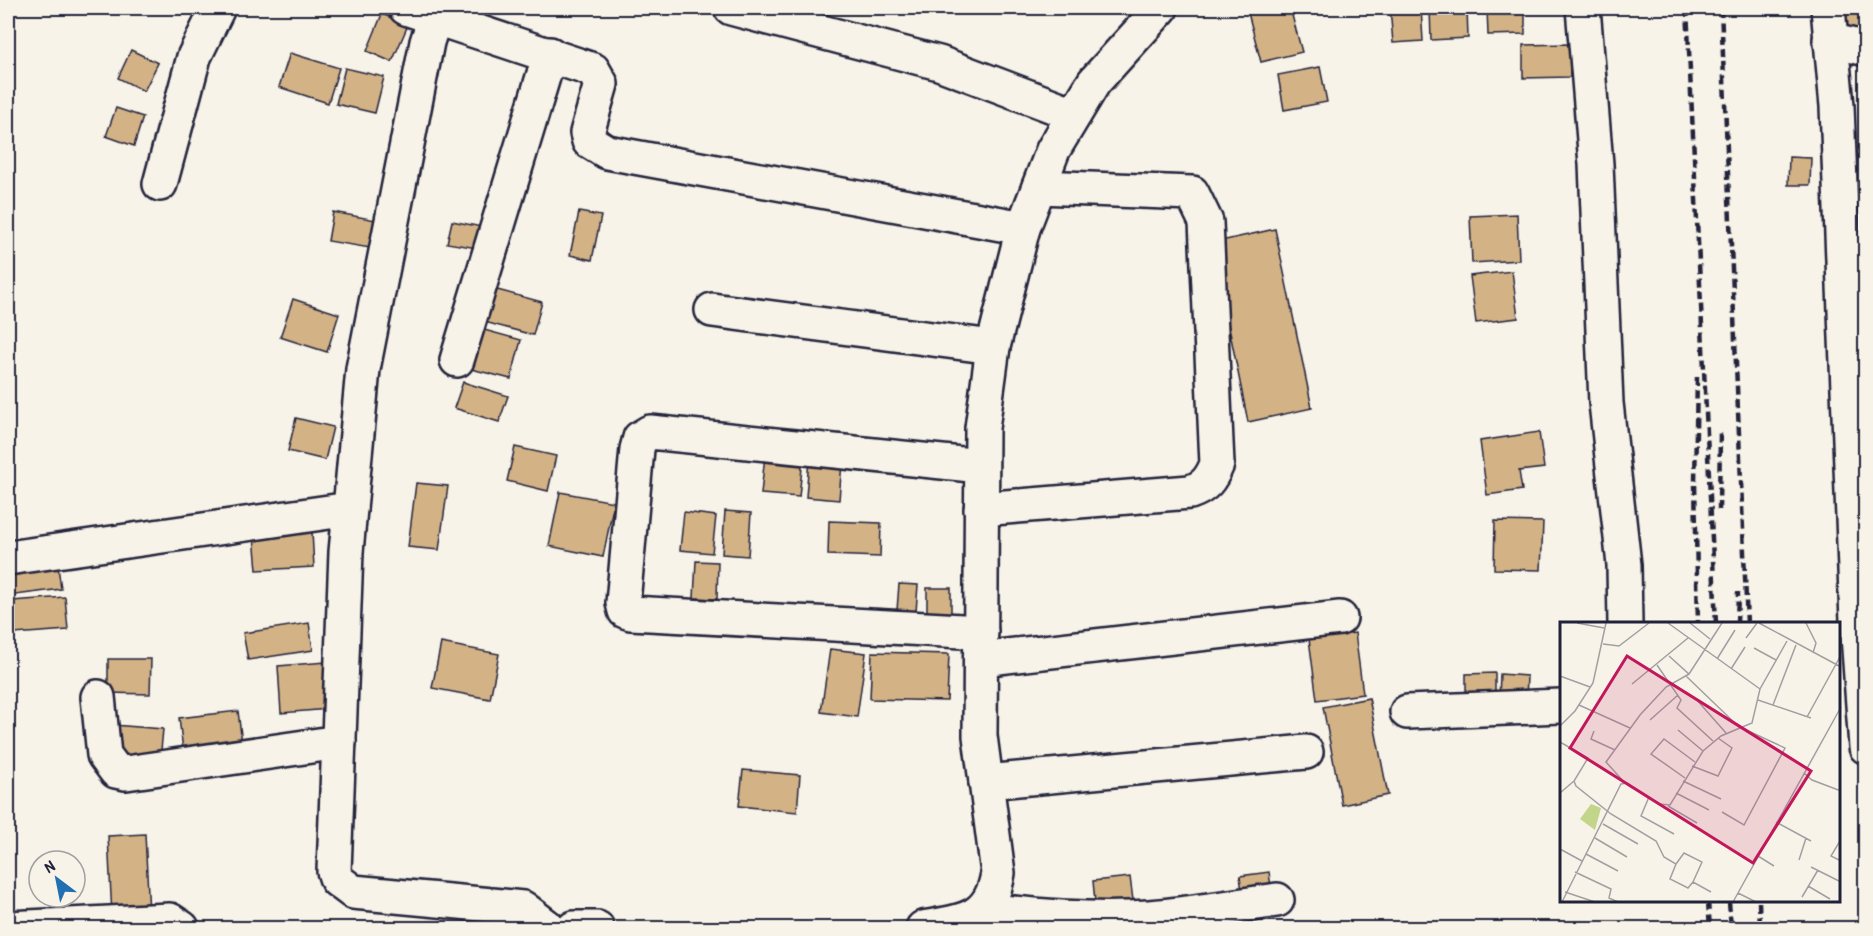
<svg xmlns="http://www.w3.org/2000/svg" width="1873" height="936" font-family="'Patrick Hand',sans-serif">
	<rect width="100%" height="100%" fill="#f7f3e8"/>
	<filter id="ink" filterUnits="userSpaceOnUse"><feTurbulence type="fractalNoise" baseFrequency=".0167" numOctaves="2"/><feDisplacementMap in="SourceGraphic" scale="12" xChannelSelector="R" yChannelSelector="G"/><feConvolveMatrix kernelMatrix="1 2 1 2 8 2 1 2 1" color-interpolation-filters="sRGB"/></filter>
	<g filter="url(#ink)">
		<!-- building -->
		<g fill="#d3b286" stroke="#22223b" stroke-width="1.5">
			<path d="M1252 8H1290L1302 52 1261 62 1247 9Z"/>
			<path d="M1390 8H1421L1423 41 1393 43Z"/>
			<path d="M1430 8H1467L1468 38 1431 40Z"/>
			<path d="M1487 8H1525V34L1488 35Z"/>
			<path d="M1841 8H1866V41L1839 40Z"/>
			<path d="M382 14 408 25 392 62 367 51Z"/>
			<path d="M1570 44V77L1523 78V45Z"/>
			<path d="M131 50 158 63 144 91 118 78Z"/>
			<path d="M290 53 339 68 328 103 279 87Z"/>
			<path d="M1320 67 1327 102 1284 110 1278 75Z"/>
			<path d="M345 68 384 77 375 113 336 104Z"/>
			<path d="M116 108 143 117 134 146 106 136Z"/>
			<path d="M1789 157 1811 158 1810 185H1788Z"/>
			<path d="M333 212 376 220 370 248 328 241Z"/>
			<path d="M579 212 601 216 592 260 570 255Z"/>
			<path d="M1517 214 1519 260 1472 263 1470 216Z"/>
			<path d="M452 221 482 227 477 248 447 243Z"/>
			<path d="M1275 229 1312 408 1248 422 1212 243Z"/>
			<path d="M1512 271 1518 318 1476 323 1470 276Z"/>
			<path d="M490 288 542 302 533 335 481 321Z"/>
			<path d="M293 299 339 314 327 352 280 337Z"/>
			<path d="M477 328 521 340 511 379 467 368Z"/>
			<path d="M463 382 508 396 499 422 454 408Z"/>
			<path d="M296 418 333 427 325 460 288 451Z"/>
			<path d="M1539 432 1544 468 1519 471 1522 490 1487 495 1480 441Z"/>
			<path d="M515 447 556 456 548 491 507 481Z"/>
			<path d="M765 455 803 458 799 497 761 494Z"/>
			<path d="M809 459 842 462 839 500 806 497Z"/>
			<path d="M416 483 448 486 439 550 408 547Z"/>
			<path d="M560 492 614 502 603 557 549 546Z"/>
			<path d="M725 511 751 513 748 556 722 554Z"/>
			<path d="M684 512 716 516 712 553 680 550Z"/>
			<path d="M829 521 881 523 880 557 828 555Z"/>
			<path d="M1495 521 1543 522 1541 570 1494 569Z"/>
			<path d="M312 532 314 567 257 570 254 536Z"/>
			<path d="M57 559 61 589 8 596V565Z"/>
			<path d="M696 561 718 562 717 599 694 598Z"/>
			<path d="M899 584 918 585 915 625 896 623Z"/>
			<rect x="927" y="588" width="24" height="41"/>
			<path d="M65 597 68 630 14 634 12 601Z"/>
			<path d="M309 623 313 650 248 660 243 633Z"/>
			<path d="M1355 633 1363 694 1317 700 1309 639Z"/>
			<path d="M441 643 499 654 490 699 432 688Z"/>
			<path d="M830 649 866 653 857 717 821 712Z"/>
			<path d="M872 652 949 654 947 701 870 699Z"/>
			<path d="M108 659H151L150 694 108 693Z"/>
			<path d="M326 662 329 709 281 713 278 666Z"/>
			<path d="M1495 673V699H1466V674Z"/>
			<path d="M1500 674 1527 676 1526 700 1499 699Z"/>
			<path d="M1369 698 1388 795 1342 805 1323 707Z"/>
			<path d="M238 711 243 751 184 758 179 718Z"/>
			<path d="M113 725 163 729 160 761 110 757Z"/>
			<path d="M743 770 800 775 797 812 739 806Z"/>
			<path d="M145 834 149 913 112 916 108 836Z"/>
			<path d="M1269 872 1272 895 1243 899 1240 876Z"/>
			<path d="M1130 877 1134 908 1096 913 1093 881Z"/>
		</g>
		<g fill="none" stroke-linecap="round" stroke-linejoin="round">
			<!-- street casing -->
			<g stroke="#22223b" stroke-width="38">
				<g id="street">
					<path d="M406 8 593 70 601 84 587 133 589 141 607 152 1023 228"/>
					<path d="M438 8 427 42 363 369 346 552 334 871 337 880 353 892 523 908 549 928"/>
					<path d="M731 8 939 63 1074 114"/>
					<path d="M1583 8 1596 164 1606 403 1624 565 1625 624"/>
					<path d="M1830 40 1866 49"/>
					<path d="M160 184 194 57 218 8"/>
					<path d="M712 310 993 347"/>
					<path d="M457 360 550 54"/>
					<path d="M981 509 1190 492C1205 487 1211 479 1217 464L1206 222 1192 193 1039 187"/>
					<path d="M8 558 350 509"/>
					<path d="M981 632 631 613 625 611 623 603 637 449 640 438 650 432 981 466"/>
					<path d="M981 659 1340 618"/>
					<path d="M98 697 104 755 116 771 126 773 339 742"/>
					<path d="M1407 712 1561 706"/>
					<path d="M986 782 1306 752"/>
					<path d="M983 910C1039 916 1093 921 1149 917 1192 914 1235 906 1277 900"/>
					<path d="M8 928 170 920 182 928"/>
				</g>
			</g>
			<!-- secondary casing -->
			<g stroke="#22223b" stroke-width="38">
				<g id="secondary">
					<path d="M1828 8 1837 106 1857 621 1866 747"/>
					<path d="M574 928H597"/>
					<path d="M923 928C963 921 991 920 998 873L980 736 982 428 993 347 1023 228 1053 150 1094 82 1161 8"/>
				</g>
			</g>
			<!-- street -->
			<use href="#street" stroke="#f7f3e8" stroke-width="33"/>
			<!-- secondary -->
			<use href="#secondary" stroke="#f7f3e8" stroke-width="33"/>
			<!-- rail -->
			<g stroke="#22223b" stroke-width="4.5" stroke-dasharray="9 4.5" stroke-linecap="butt">
				<path d="M1687 8 1716 624"/>
				<path d="M1721 8 1747 624"/>
				<path d="M1697 377 1695 483 1698 624"/>
				<path d="M1719 510 1720 432"/>
				<path d="M1737 624 1738 592"/>
				<path d="M1708 902 1710 928"/>
				<path d="M1729 902 1731 928"/>
				<path d="M1759 902 1760 928"/>
			</g>
		</g>
	</g>
	<!-- overview -->
	<g transform="translate(1560 622)">
		<rect width="280" height="280" fill="#f7f3e8"/>
		<path d="M31 182 41 186 35 208 20 197Z" fill="#c2d58b"/>
		<path fill="none" stroke="#a29fa3" stroke-width="1.5" d="M17 1 44 6M108 1 200 67M130 1 150 17M199 1 281 45M246 1 256 21 253 31M186 16 197 1M43 22 59 24 89 1M194 26 216 38M109 34 129 52 162 1M157 37 175 8M97 43 121 78 117 86 153 119M171 47 185 25M0 54 30 65M126 54 180 106M72 62 128 16M136 77 166 111M198 78 251 96M19 83 70 106M213 83 236 23M247 95 281 33M90 98 118 73M0 104 15 89 33 61 46 1M118 108 143 129M34 109 31 117 55 128M0 120 28 136 14 159 16 164 51 192 96 219 104 235 116 242 110 257 128 266 133 260 151 270M132 144 158 154 172 126 158 116M244 151 252 158 281 169M125 156 91 132 104 117 135 140M123 159 161 177M64 160 46 140 80 93 106 65 129 52M0 171 14 159M116 171 149 188M89 175 81 194 114 212M108 184 137 201M162 190 184 203 225 126 182 106M216 200 251 219M43 202 78 222M35 216 67 235M280 219 271 234 281 239M0 227 22 239M26 232 58 249M198 234 214 244M239 238 246 216M116 242 124 231 142 240 133 260M251 245 281 260M15 250 51 267 49 276 58 280M248 264 270 277M5 270 35 280M178 271 196 280M242 275 258 248M2 280 61 162 67 161 99 182 110 183 143 129 161 114 192 101 200 67 227 19M173 280 281 85"/>
		<path fill="#c2185b" fill-opacity="0.15" stroke="#c2185b" stroke-width="3" d="M67 34 251 149 193 241 10 126Z"/>
		<rect width="280" height="280" fill="none" stroke="#22223b" stroke-width="3"/>
	</g>
	<!-- margin -->
	<rect width="1873" height="936" fill="none" stroke="#f7f3e8" stroke-width="30"/>
	<rect x="15" y="15" width="1843" height="906" fill="none" stroke="#22223b" stroke-width="2" filter="url(#ink)"/>
	<!-- north arrow -->
	<g transform="translate(57 879) rotate(328)"><circle r="28" fill="#f7f3e8" stroke="#a29fa3" stroke-width="1.5"/>
	<path d="M0-4.5L10 22L0 15L-10 22Z" fill="#1f6fb2"/>
	<text y="-9" font-size="16" font-weight="bold" text-anchor="middle" fill="#22223b">N</text>
	</g>
</svg>
